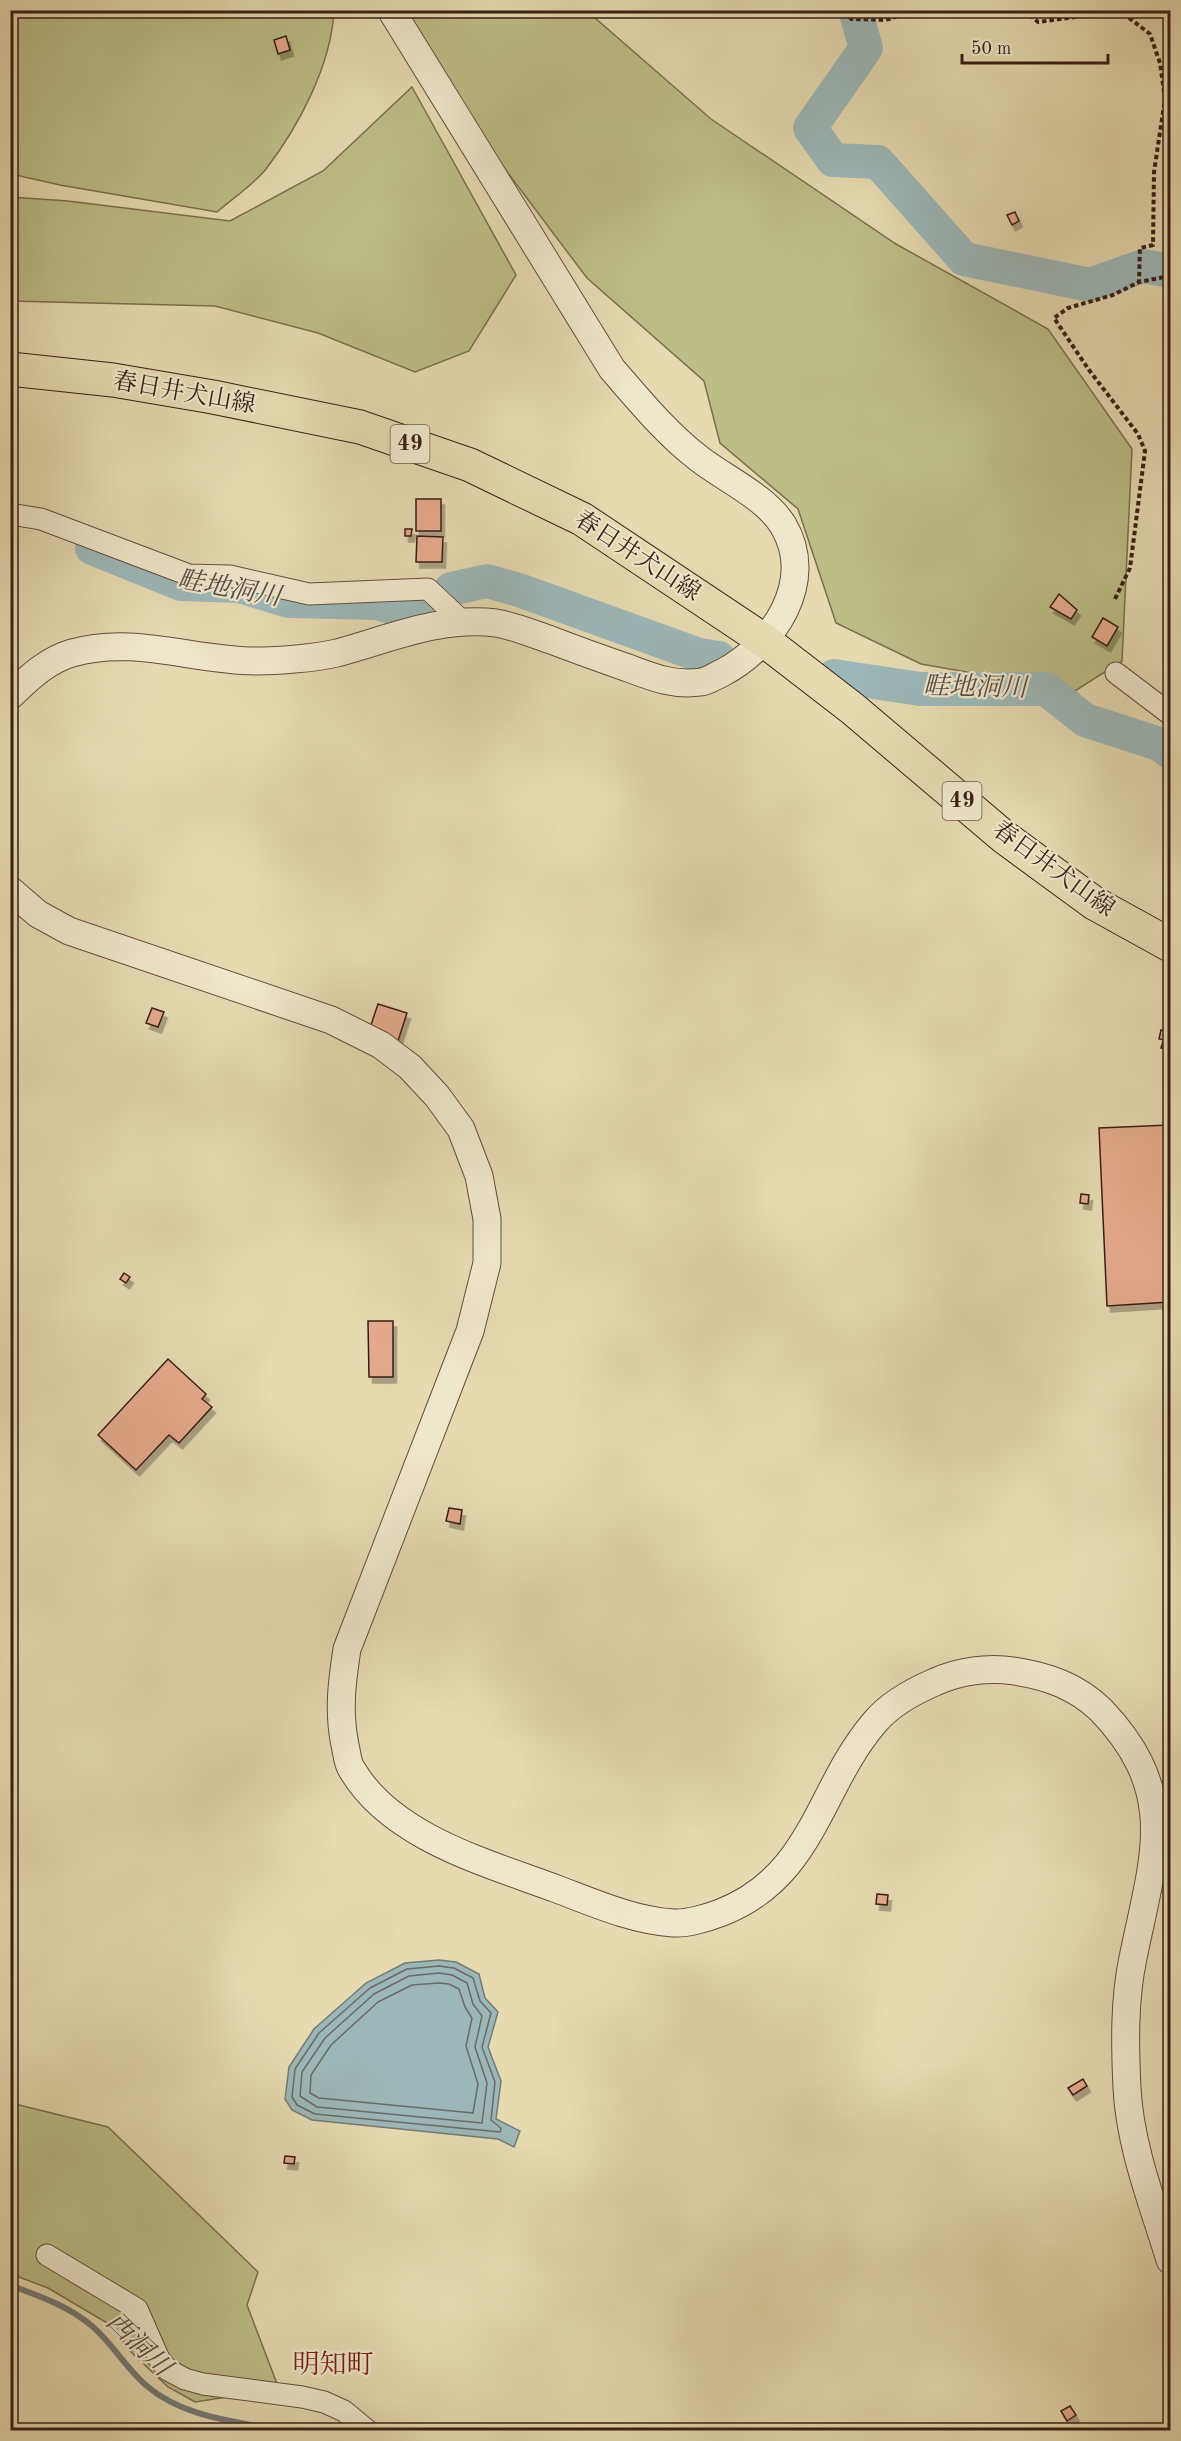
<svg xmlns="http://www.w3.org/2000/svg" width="1181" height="2441" font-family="'Old Standard TT','Noto Serif JP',serif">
	<defs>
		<filter id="shadow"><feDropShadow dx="3.5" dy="6" stdDeviation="0" flood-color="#0004"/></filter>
	</defs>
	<rect width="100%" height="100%" fill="#e6dab1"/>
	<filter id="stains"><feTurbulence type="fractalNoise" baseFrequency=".00333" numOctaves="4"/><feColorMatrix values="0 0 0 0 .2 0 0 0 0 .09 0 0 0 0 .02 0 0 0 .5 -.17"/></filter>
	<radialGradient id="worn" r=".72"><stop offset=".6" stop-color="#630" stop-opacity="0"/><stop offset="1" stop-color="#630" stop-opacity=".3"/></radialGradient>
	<!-- green -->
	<g fill="#bcbd87" stroke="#7a6e4e" stroke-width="1.5">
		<path d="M11 11H334C331 65 299 126 266 169 253 185 233 198 217 212L60 185 11 174Z"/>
		<path d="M401 11H587L711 119 896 244 1048 329 1132 449 1122 661 1075 691 921 664 836 623 798 509 720 443 704 381 587 278 465 116Z"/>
		<path d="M412 87 516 275 469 351 415 372 318 333 215 306 11 301V197L68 201 230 221 323 171Z"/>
		<path d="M11 2103 108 2127 258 2272 247 2305 279 2389 195 2402 168 2387 129 2350 114 2327 48 2288 11 2274Z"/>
	</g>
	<!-- water -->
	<path fill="#9cb7b8" stroke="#747a76" stroke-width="1.5" d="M439 1960 456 1962 479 1974 485 1998 498 2012 488 2047 501 2081 496 2119 520 2131 514 2147 498 2139 312 2120 292 2110 285 2099 289 2067 314 2029 366 1983 405 1963Z"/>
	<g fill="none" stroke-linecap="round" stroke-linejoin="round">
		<!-- shore -->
		<g stroke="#6a6a66" stroke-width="1.5">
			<path d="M439 1966 454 1968 473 1978 480 2001 491 2013 482 2047 495 2082 491 2120 501 2128 500 2132 315 2114 297 2105 292 2097 295 2069 319 2033 370 1988 407 1969Z"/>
			<path d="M439 1973 452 1975 467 1983 473 2004 482 2016 475 2047 487 2083 482 2123 317 2107 300 2096 302 2072 325 2038 374 1994 409 1976Z"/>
			<path d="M439 1983 449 1984 459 1989 465 2007 472 2018 466 2046 478 2084 473 2113 319 2098 310 2093 311 2075 331 2045 378 2002 412 1985Z"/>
		</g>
		<!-- stream -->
		<path stroke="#747a76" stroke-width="6" d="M10 2285C41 2297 67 2305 92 2326 113 2344 127 2370 148 2387 184 2417 234 2421 277 2430"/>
		<!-- river -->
		<g stroke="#9cb7b8" stroke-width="34">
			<path d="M855 10 866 48 810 128 833 160 878 162 964 259 1090 285 1143 266 1170 271"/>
			<path d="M92 548 181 584 239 586 289 601 377 603 400 610 419 602"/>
			<path d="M451 589 487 581 519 590 699 655 719 658"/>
			<path d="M834 676 920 689H1046L1085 720 1159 744 1170 752"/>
		</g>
	</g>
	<!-- building -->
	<g fill="#e5aa8d" stroke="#391e14" stroke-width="1.5" filter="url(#shadow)">
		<path d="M286 36 290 50 278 54 274 40Z"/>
		<path d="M1015 212 1019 221 1012 225 1007 215Z"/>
		<rect x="416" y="499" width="25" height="32"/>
		<path d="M405 529H412L411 536H405Z"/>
		<path d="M417 536 443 537 442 562H416Z"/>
		<path d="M1059 594 1077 610 1071 619 1050 607Z"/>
		<path d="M1103 618 1118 627 1107 646 1092 637Z"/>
		<path d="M378 1004 407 1013 397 1044 368 1034Z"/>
		<path d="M152 1008 164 1012 158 1027 146 1023Z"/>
		<path d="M1161 1030 1167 1032 1165 1040 1159 1039Z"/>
		<path d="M1163 1042 1170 1044V1050L1161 1048Z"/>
		<path d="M1170 1125V1302L1107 1306 1099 1128Z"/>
		<path d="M1081 1194 1089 1195 1088 1204 1080 1203Z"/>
		<path d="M124 1273 130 1277 126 1283 120 1279Z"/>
		<path d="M368 1321H393V1377H369Z"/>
		<path d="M168 1359 206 1394 202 1399 212 1407 179 1443 169 1435 136 1470 98 1435Z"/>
		<path d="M449 1508 462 1510 460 1524 446 1521Z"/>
		<path d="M877 1894 888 1895 887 1905 876 1904Z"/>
		<path d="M1083 2079 1087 2086 1073 2095 1068 2088Z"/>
		<path d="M285 2156 295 2157 294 2164 284 2163Z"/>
		<path d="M1070 2406 1076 2415 1067 2421 1061 2411Z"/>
	</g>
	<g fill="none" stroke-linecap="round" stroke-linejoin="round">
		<!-- minor casing -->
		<g stroke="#644d3b" stroke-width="23">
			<g id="minor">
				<path d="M10 514 41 519 189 575 230 576 309 594 428 589 462 621"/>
				<path d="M1116 673 1170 714"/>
				<path d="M47 2255 137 2309 159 2359 168 2370 185 2379 203 2384 302 2397 324 2402 344 2411 367 2430"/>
			</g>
		</g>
		<!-- tertiary casing -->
		<g stroke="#644d3b" stroke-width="29">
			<g id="tertiary">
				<path d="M10 696C28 679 47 660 72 653 135 635 193 661 256 661 278 661 316 658 337 653 389 639 441 616 496 623 514 626 533 634 551 640 577 650 602 659 628 668 652 677 674 686 701 682 708 681 715 676 722 673 773 646 817 582 783 525 765 496 723 478 697 457 665 432 639 400 612 369L391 10"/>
				<path d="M10 890 38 914 69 931 331 1020 381 1045 410 1067 437 1096 461 1129 479 1176 487 1219V1263L470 1331 347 1649C342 1682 338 1711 345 1745 347 1753 347 1761 351 1768 390 1837 487 1863 557 1889 594 1903 632 1920 673 1923 686 1924 707 1918 720 1913 814 1877 818 1788 875 1722 890 1704 914 1691 935 1682 959 1671 988 1667 1014 1671 1047 1676 1076 1686 1101 1710 1181 1794 1153 1858 1133 1958 1124 2000 1125 2045 1127 2088 1130 2147 1153 2204 1170 2260"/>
			</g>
		</g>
		<!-- primary casing -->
		<g stroke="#391e14" stroke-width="35">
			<path id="primary" d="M10 369 113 380 213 397 360 427 470 465 582 519 765 641 853 709 1004 837 1094 903 1170 945"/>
		</g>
		<!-- path -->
		<g stroke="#391e14" stroke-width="4" stroke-dasharray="4.5 3" stroke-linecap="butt">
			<path d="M847 10 851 19 886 20 916 10"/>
			<path d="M1024 10 1038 22 1120 11 1150 34 1160 63 1165 99 1154 172 1153 245 1140 248 1139 282"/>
			<path d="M1120 11 1146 10"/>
			<path d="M1115 599 1130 568 1145 451 1138 434 1089 370 1054 318 1068 308 1113 295 1139 282 1170 276"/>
		</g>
		<!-- minor -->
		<use href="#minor" stroke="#efe7cc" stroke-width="21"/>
		<!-- tertiary -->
		<use href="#tertiary" stroke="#efe7cc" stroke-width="27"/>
		<!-- primary -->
		<use href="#primary" stroke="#e6dab1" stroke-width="33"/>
	</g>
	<g text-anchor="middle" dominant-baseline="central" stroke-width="4.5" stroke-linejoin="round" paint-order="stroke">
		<!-- shield labels -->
		<g fill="#efe7cc" stroke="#705a4b" stroke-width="1.5">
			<rect x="390.5" y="425" width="39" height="38" rx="4.5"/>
			<rect x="942.5" y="782" width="39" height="38" rx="4.5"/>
		</g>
		<g font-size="22" font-weight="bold" fill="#391e14">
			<text x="410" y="444">49</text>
			<text x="962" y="801">49</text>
		</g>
		<!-- street labels -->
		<g font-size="24" fill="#391e14" stroke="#efe7cc">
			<text transform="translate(184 394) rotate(10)">春日井犬山線</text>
			<text transform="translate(637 557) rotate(33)">春日井犬山線</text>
			<text transform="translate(1053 870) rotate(36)">春日井犬山線</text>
		</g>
		<!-- water labels -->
		<g font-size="26" font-style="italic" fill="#574c45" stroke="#efe7cc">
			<text transform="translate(229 589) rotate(10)">畦地洞川</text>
			<text transform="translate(975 688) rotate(1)">畦地洞川</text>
			<text transform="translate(138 2345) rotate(44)">西洞川</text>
		</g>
		<!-- quarter labels -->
		<g font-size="27" fill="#7a1f14" stroke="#efe7cc">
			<text x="333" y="2365">明知町</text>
		</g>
	</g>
	<!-- margin -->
	<rect width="1181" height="2441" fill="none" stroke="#e6dab1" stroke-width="36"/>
	<rect x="12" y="12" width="1157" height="2417" fill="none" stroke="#391e14" stroke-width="3"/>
	<rect x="18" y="18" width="1145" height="2405" fill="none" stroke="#391e14" stroke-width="1.5"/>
	<!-- scale -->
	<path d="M962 54v9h146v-9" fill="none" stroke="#391e14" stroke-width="3"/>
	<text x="971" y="54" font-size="18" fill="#391e14" stroke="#efe7cc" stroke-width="4.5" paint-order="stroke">50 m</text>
	<rect width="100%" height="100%" filter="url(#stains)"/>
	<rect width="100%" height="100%" fill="url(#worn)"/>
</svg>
